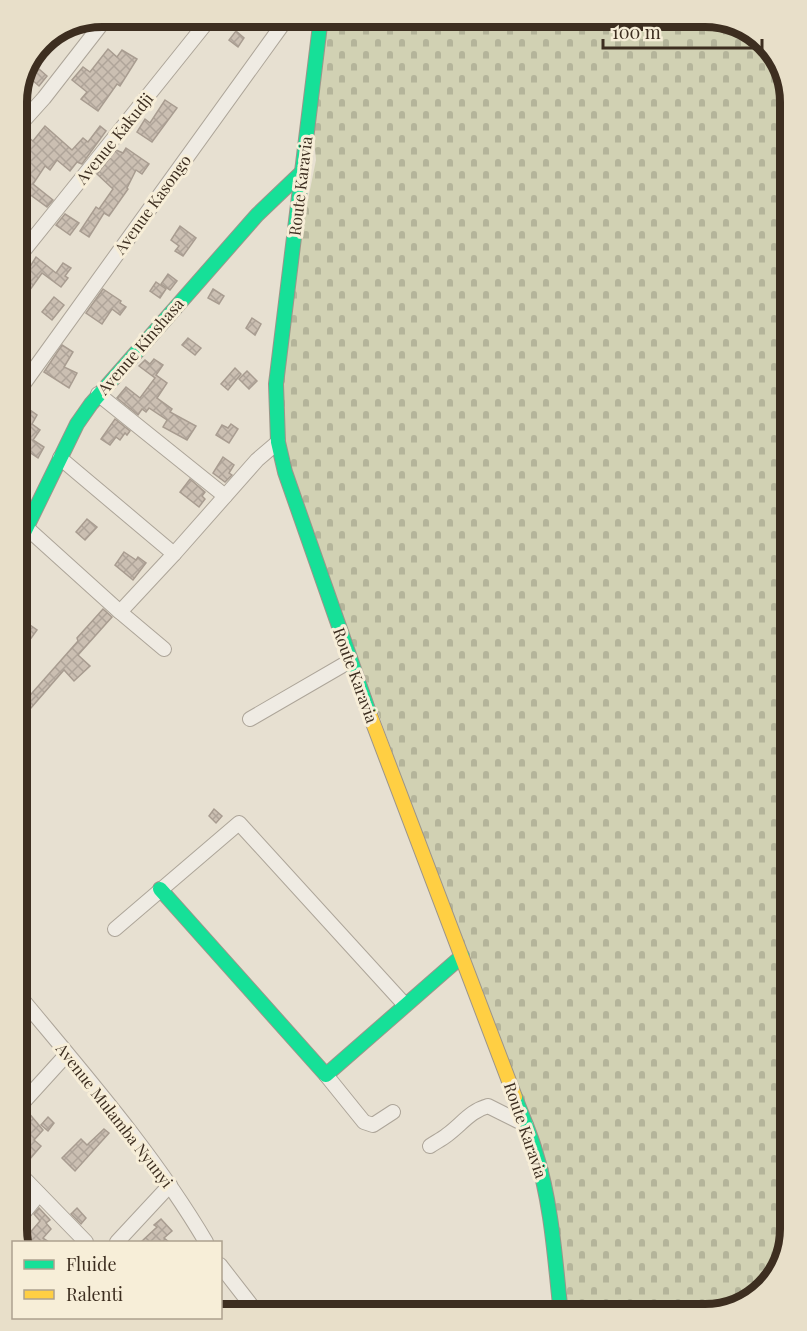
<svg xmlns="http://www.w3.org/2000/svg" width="807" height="1331" font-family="'Playfair Display',serif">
	<defs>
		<pattern id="cemetery-stones" width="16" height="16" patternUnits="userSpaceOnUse" patternTransform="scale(1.5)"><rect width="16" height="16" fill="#d1d1b3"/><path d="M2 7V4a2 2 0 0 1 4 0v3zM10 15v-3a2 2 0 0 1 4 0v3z" fill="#b4b49a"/></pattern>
		<pattern id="building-cross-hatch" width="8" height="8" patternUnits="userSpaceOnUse" patternTransform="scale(1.5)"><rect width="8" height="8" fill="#cbbfb2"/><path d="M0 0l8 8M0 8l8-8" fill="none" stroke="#afa499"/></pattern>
	</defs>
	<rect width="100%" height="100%" fill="#e7e0d1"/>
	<!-- cemetery -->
	<path fill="url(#cemetery-stones)" d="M324 17H711L749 30 765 45 781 64 790 102V1229L779 1272 743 1305 705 1314H566L558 1237 448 907 286 457 281 396 302 229 316 160 313 128Z"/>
	<!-- building -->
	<g fill="url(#building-cross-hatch)" stroke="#a89c90" stroke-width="1.5">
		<path d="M252 17H271L276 19 270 27Z"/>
		<path d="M236 31 244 38 238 47 229 40Z"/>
		<path d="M108 49 117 57 122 50 137 59 120 86 117 84 98 111 81 99 87 92 72 80 83 67 90 72Z"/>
		<path d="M39 69 47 76 39 86 31 79Z"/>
		<path d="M165 100 177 108 152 142 137 132 145 119 150 123Z"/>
		<path d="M45 126 72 150 83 138 88 142 100 126 106 131 82 164 77 162 70 171 57 160 50 170 45 166 33 184 53 200 47 207 17 185 28 171 22 167 29 158 20 148 28 137 33 141Z"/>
		<path d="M126 148 149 164 142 174 136 170 127 188 128 189 109 216 104 213 89 237 80 231 96 207 99 209 113 189 97 174 116 150 123 153Z"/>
		<path d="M65 214 79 223 70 235 56 225Z"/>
		<path d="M180 226 196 238 183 256 175 251 179 246 171 240Z"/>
		<path d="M36 257 56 273 63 263 71 268 65 276 68 278 61 287 42 273 27 294 17 287Z"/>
		<path d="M168 274 177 281 170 290 161 284Z"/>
		<path d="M156 282 166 289 160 298 150 291Z"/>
		<path d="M103 289 121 301 120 303 126 307 120 315 112 309 102 324 86 313Z"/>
		<path d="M213 289 224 296 219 304 208 298Z"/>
		<path d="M54 297 64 305 52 320 42 312Z"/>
		<path d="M252 318 261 324 255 335 246 328Z"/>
		<path d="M188 338 201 348 195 355 182 345Z"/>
		<path d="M62 345 73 352 64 367 77 373 69 388 44 372Z"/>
		<path d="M154 359 163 365 156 375 167 383 157 398 172 409 170 412 196 426 187 440 163 427 167 420 149 408 146 412 142 409 138 415 117 398 126 387 140 398 155 378 139 366 145 360 150 364Z"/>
		<path d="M235 368 241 374 228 390 221 384Z"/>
		<path d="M247 371 257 381 249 389 239 379Z"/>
		<path d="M23 405 37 415 32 424 40 430 33 440 44 447 38 458 26 450 24 452 17 447V432L24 424 17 419V415Z"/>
		<path d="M115 419 130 431 127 435 125 433 120 440 116 437 110 445 101 439Z"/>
		<path d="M231 424 238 429 229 443 216 435 222 425 228 428Z"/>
		<path d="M223 457 234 465 229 473 232 475 225 482 213 473Z"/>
		<path d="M190 479 205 492 202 496 205 499 199 507 180 492Z"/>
		<path d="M87 519 97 527 85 540 76 532Z"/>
		<path d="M124 552 136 560 138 557 146 563 133 580 115 565Z"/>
		<path d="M103 609 112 617 78 655 90 666 74 681 64 670 17 724V710L78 641 77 638Z"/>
		<path d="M17 616 37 630 24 648 17 643Z"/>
		<path d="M214 809 222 816 216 823 209 816Z"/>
		<path d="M27 1111 43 1130 34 1140 41 1146 30 1159 18 1147 25 1141 18 1134 20 1133 18 1131 25 1124 19 1118Z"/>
		<path d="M48 1117 54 1123 48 1131 41 1125Z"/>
		<path d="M104 1129 109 1133 75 1171 62 1158 81 1139 87 1145Z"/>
		<path d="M39 1208 50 1220 46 1223 51 1229 43 1238 49 1242H22L40 1221 34 1214Z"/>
		<path d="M77 1208 86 1218 81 1224 71 1214Z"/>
		<path d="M161 1219 172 1231 164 1238 169 1242H141L157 1227 154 1225Z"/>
	</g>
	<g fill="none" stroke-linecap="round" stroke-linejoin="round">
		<!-- street casing -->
		<g stroke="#ada599" stroke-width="16">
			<g id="street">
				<path d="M17 128 44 98 107 17"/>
				<path d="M17 259 211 17"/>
				<path d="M17 393 288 17"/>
				<path d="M98 394 225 496"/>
				<path d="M60 458 174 554"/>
				<path d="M17 519 120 612 164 649"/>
				<path d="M120 612 174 554 257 460 278 442"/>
				<path d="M250 719 350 661"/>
				<path d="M115 929 239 823 405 1005"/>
				<path d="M17 993C83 1073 153 1152 206 1242"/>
				<path d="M326 1075 364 1122 373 1125 393 1112"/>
				<path d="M17 1109 67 1054"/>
				<path d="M430 1146C436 1142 442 1139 447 1135 462 1124 470 1111 488 1106L526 1125"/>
				<path d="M17 1171 86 1242"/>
				<path d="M17 1221 39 1194"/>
				<path d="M117 1242 170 1185"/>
				<path d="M220 1265 258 1314"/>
			</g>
		</g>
		<!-- fast casing -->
		<g stroke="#9c958a" stroke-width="16">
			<g id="fast">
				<path d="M321 17 276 384 278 442 285 472 370 715"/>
				<path d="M17 547 77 424 91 404 257 215 302 172"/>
				<path d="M160 889 326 1075 462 956"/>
				<path d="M515 1097C522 1116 531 1135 536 1154 552 1205 555 1261 561 1314"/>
			</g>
		</g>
		<!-- slow casing -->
		<g stroke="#9c958a" stroke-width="16">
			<path id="slow" d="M370 715 515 1097"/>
		</g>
		<!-- street -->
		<use href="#street" stroke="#efebe3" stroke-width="14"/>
		<!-- fast -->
		<use href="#fast" stroke="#16e098" stroke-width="14"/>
		<!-- slow -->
		<use href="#slow" stroke="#ffcf43" stroke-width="14"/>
	</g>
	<g text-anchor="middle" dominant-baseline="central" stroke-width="6" stroke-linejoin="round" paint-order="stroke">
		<!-- street labels -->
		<g font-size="16" fill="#3d2e20" stroke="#f7eed8">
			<text transform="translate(114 138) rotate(-51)">Avenue Kakudji</text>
			<text transform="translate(300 186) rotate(-83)">Route Karavia</text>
			<text transform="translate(152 204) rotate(-54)">Avenue Kasongo</text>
			<text transform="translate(140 346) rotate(-49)">Avenue Kinshasa</text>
			<text transform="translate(356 675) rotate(70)">Route Karavia</text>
			<text transform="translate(115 1115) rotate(52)">Avenue Mulamba Nyunyi</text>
			<text transform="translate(526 1130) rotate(71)">Route Karavia</text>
		</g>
	</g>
	<!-- crop -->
	<path d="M0 0H807V1331H0ZM102 27H705A75 75 0 0 1 780 102V1229A75 75 0 0 1 705 1304H102A75 75 0 0 1 27 1229V102A75 75 0 0 1 102 27Z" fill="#e8dfc9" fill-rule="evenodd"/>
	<path fill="none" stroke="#3d2e20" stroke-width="8" d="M102 27H705A75 75 0 0 1 780 102V1229A75 75 0 0 1 705 1304H102A75 75 0 0 1 27 1229V102A75 75 0 0 1 102 27Z"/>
	<!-- legend -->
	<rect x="12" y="1241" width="210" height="78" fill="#f7eed8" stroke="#ada18e" stroke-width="1.5"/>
	<rect x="24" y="1260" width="30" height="9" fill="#16e098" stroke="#ada18e" stroke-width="1.5"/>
	<text x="66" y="1271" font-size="18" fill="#3d2e20">Fluide</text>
	<rect x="24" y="1290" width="30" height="9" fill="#ffcf43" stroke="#ada18e" stroke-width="1.5"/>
	<text x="66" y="1301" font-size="18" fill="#3d2e20">Ralenti</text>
	<!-- scale -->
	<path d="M603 39v9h159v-9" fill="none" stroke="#3d2e20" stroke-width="3"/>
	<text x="612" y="39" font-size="18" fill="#3d2e20" stroke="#f7eed8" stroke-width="4.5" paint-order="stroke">100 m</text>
</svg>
